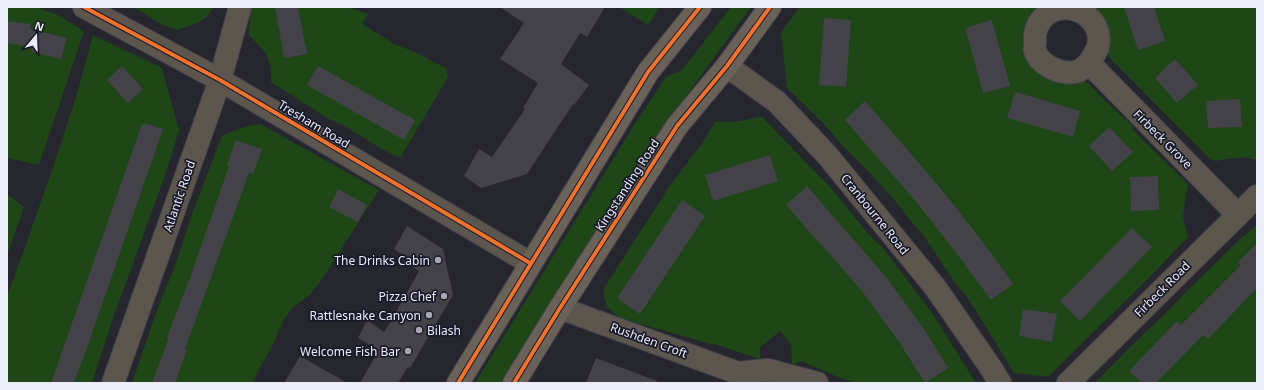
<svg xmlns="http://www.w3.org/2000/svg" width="1264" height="390" font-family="'Noto Sans',sans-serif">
	<rect width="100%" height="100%" fill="#26262f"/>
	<!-- green -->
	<g fill="#1e4616">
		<path d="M7 7 37 8 56 14 84 31 39 165 7 158Z"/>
		<path d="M133 7H212C209 22 190 25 177 30L163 25Z"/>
		<path d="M250 7H348L368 14 362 24 396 45 413 51 447 69 448 77 400 158 382 149 346 127 329 119 271 82V68L266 53 249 35Z"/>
		<path d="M619 7H660L648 25Z"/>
		<path d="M731 7H751L686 96 579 260 504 383H475L635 124 666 77 682 70Z"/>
		<path d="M800 7H1043L1026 34 1081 80 1088 83 1103 99 1134 127 1132 129 1146 143 1188 184 1183 216 1188 237 1141 286 1083 342 1048 377 1014 373 968 298 956 284 924 236 909 219 896 202 870 173 842 145 823 123 787 88 781 32Z"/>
		<path d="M1090 7H1257V160L1241 157 1216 161 1210 159 1110 58 1108 52V45Z"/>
		<path d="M93 35 162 68 179 130 168 167 111 324 92 383H7V296L23 253 53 167 77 94Z"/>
		<path d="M762 117 831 188 869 235 883 248 932 313 976 383H856L840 378 801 361 792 366 791 344 780 331 760 347V359L714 344H710L620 318 607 307 604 297V288L671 184 700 146 715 122C725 122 736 122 745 120 751 119 756 117 762 117Z"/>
		<path d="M260 124 379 190 321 281 310 295 293 307 283 321 275 340 252 383H132L155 316 176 263 193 211 222 136 240 128Z"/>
		<path d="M7 194 24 207 7 256Z"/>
		<path d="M1257 225V383H1095L1129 348 1170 309 1184 294 1237 242Z"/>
	</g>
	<!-- building -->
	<g fill="#44434a">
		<path d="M275 7H298L307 54 284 58Z"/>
		<path d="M500 7H605L587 37 580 33 561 64 589 85 574 105 573 104 527 174 481 188 464 176 479 149 492 157 525 109 523 108 538 83 500 59 524 23Z"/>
		<path d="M1124 7H1154L1165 41 1138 50Z"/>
		<path d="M824 18 851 20 846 87 819 85Z"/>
		<path d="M992 20 1010 86 983 93 965 28Z"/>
		<path d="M7 21 31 24 30 29 67 38 61 59 31 52 33 47 7 43Z"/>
		<path d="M1175 59 1198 85 1177 103 1155 78Z"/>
		<path d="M122 66 143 89 128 103 107 80Z"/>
		<path d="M318 66 415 120 404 140 307 85Z"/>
		<path d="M1015 92 1080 111 1073 137 1007 118Z"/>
		<path d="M1240 99 1242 127 1208 128 1206 101Z"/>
		<path d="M865 101 937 184 979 237 1013 284 991 300 960 258 918 204 845 120Z"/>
		<path d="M142 124H148L163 129 90 339 74 383H51Z"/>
		<path d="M1109 127 1133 152 1112 171 1089 146Z"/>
		<path d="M236 140 262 149 253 174 249 173 185 349 187 350 175 383H152L169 337H167L192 272 229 166 227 165Z"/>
		<path d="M770 155 778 181 713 201 705 175Z"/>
		<path d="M1158 176 1159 210 1131 211 1130 177Z"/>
		<path d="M807 186 886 277 924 329 948 368 925 383 899 342 862 291 786 205Z"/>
		<path d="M338 189 367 205 358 222 329 207Z"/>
		<path d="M682 200 705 216 640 314 617 298Z"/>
		<path d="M407 226 443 249 453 295 410 368 408 367 398 383H360L379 350 358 338 367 320 384 332 391 321 419 271 408 264 411 260 394 249Z"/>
		<path d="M1132 228 1152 247 1080 321 1060 301Z"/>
		<path d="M1257 243V288L1208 339 1203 335 1156 383H1142L1129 371 1177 321 1181 325 1241 265 1238 262Z"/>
		<path d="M1023 309 1057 314 1052 342 1019 336Z"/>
		<path d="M300 356 347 383H284Z"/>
		<path d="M596 358 657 381V383H586Z"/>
	</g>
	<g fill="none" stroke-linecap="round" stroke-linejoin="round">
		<!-- minor casing -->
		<g stroke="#43434a" stroke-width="24">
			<g id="minor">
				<path d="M84 7 220 80 530 263"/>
				<path d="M1089 63C1086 65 1083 69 1079 71 1064 76 1041 67 1035 51 1034 49 1035 45 1035 42 1033 21 1051 5 1072 9 1090 13 1102 28 1098 47 1096 52 1092 58 1089 63L1238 215"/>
				<path d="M727 66 777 102 827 155 935 287 991 368 1000 383"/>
				<path d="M560 308 738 373 768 370 817 383"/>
				<path d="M113 383 220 80 240 7"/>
				<path d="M1068 383 1257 196"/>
			</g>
		</g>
		<!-- secondary casing -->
		<g stroke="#43434a" stroke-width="24">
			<g id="secondary">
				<path d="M458 383 648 72 700 7"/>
				<path d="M514 383 560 308 677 126 727 66 770 7"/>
			</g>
		</g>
		<!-- minor -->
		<use href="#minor" stroke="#5d564f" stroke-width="22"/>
		<!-- secondary -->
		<use href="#secondary" stroke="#6a6258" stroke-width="22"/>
		<!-- cycleway casing -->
		<g stroke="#181929" stroke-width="6">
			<g id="cycleway">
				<path d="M84 7 220 80 530 263"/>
				<path d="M458 383 648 72 700 7"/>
				<path d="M514 383 560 308 677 126 727 66 770 7"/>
			</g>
		</g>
		<!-- cycleway -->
		<use href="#cycleway" stroke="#ef722f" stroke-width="4"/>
	</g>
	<!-- markers -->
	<g fill="#a7a7b2" stroke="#181929" stroke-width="1.5">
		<circle cx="438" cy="260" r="4"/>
		<circle cx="444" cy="296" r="4"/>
		<circle cx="429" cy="315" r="4"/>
		<circle cx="419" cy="330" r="4"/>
		<circle cx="408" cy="351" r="4"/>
	</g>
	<g text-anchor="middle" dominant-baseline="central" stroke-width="3.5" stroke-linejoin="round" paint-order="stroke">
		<!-- street labels -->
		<g font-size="12" fill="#ecedf8" stroke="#181929">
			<text transform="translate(314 124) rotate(31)">Tresham Road</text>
			<text transform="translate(1163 139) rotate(45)">Firbeck Grove</text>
			<text transform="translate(627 185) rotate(-57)">Kingstanding Road</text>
			<text transform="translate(179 196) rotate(-71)">Atlantic Road</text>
			<text transform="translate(875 214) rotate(51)">Cranbourne Road</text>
			<text transform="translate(1162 289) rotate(-45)">Firbeck Road</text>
			<text transform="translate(649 340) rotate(20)">Rushden Croft</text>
		</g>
		<!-- poi labels -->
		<g font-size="12" fill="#ecedf8" stroke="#181929" text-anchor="end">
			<text x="430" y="260">The Drinks Cabin</text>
			<text x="436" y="296">Pizza Chef</text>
			<text x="421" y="315">Rattlesnake Canyon</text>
			<text x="427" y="330" text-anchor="start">Bilash</text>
			<text x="400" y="351">Welcome Fish Bar</text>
		</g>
	</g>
	<!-- border -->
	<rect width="1264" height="390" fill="none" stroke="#ecedf8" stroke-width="16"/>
	<!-- north arrow -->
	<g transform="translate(36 36) rotate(19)" stroke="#181929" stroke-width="3" paint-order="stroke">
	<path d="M0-3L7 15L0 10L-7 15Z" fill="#ecedf8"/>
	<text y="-6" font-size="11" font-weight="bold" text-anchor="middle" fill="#ecedf8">N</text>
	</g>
</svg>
